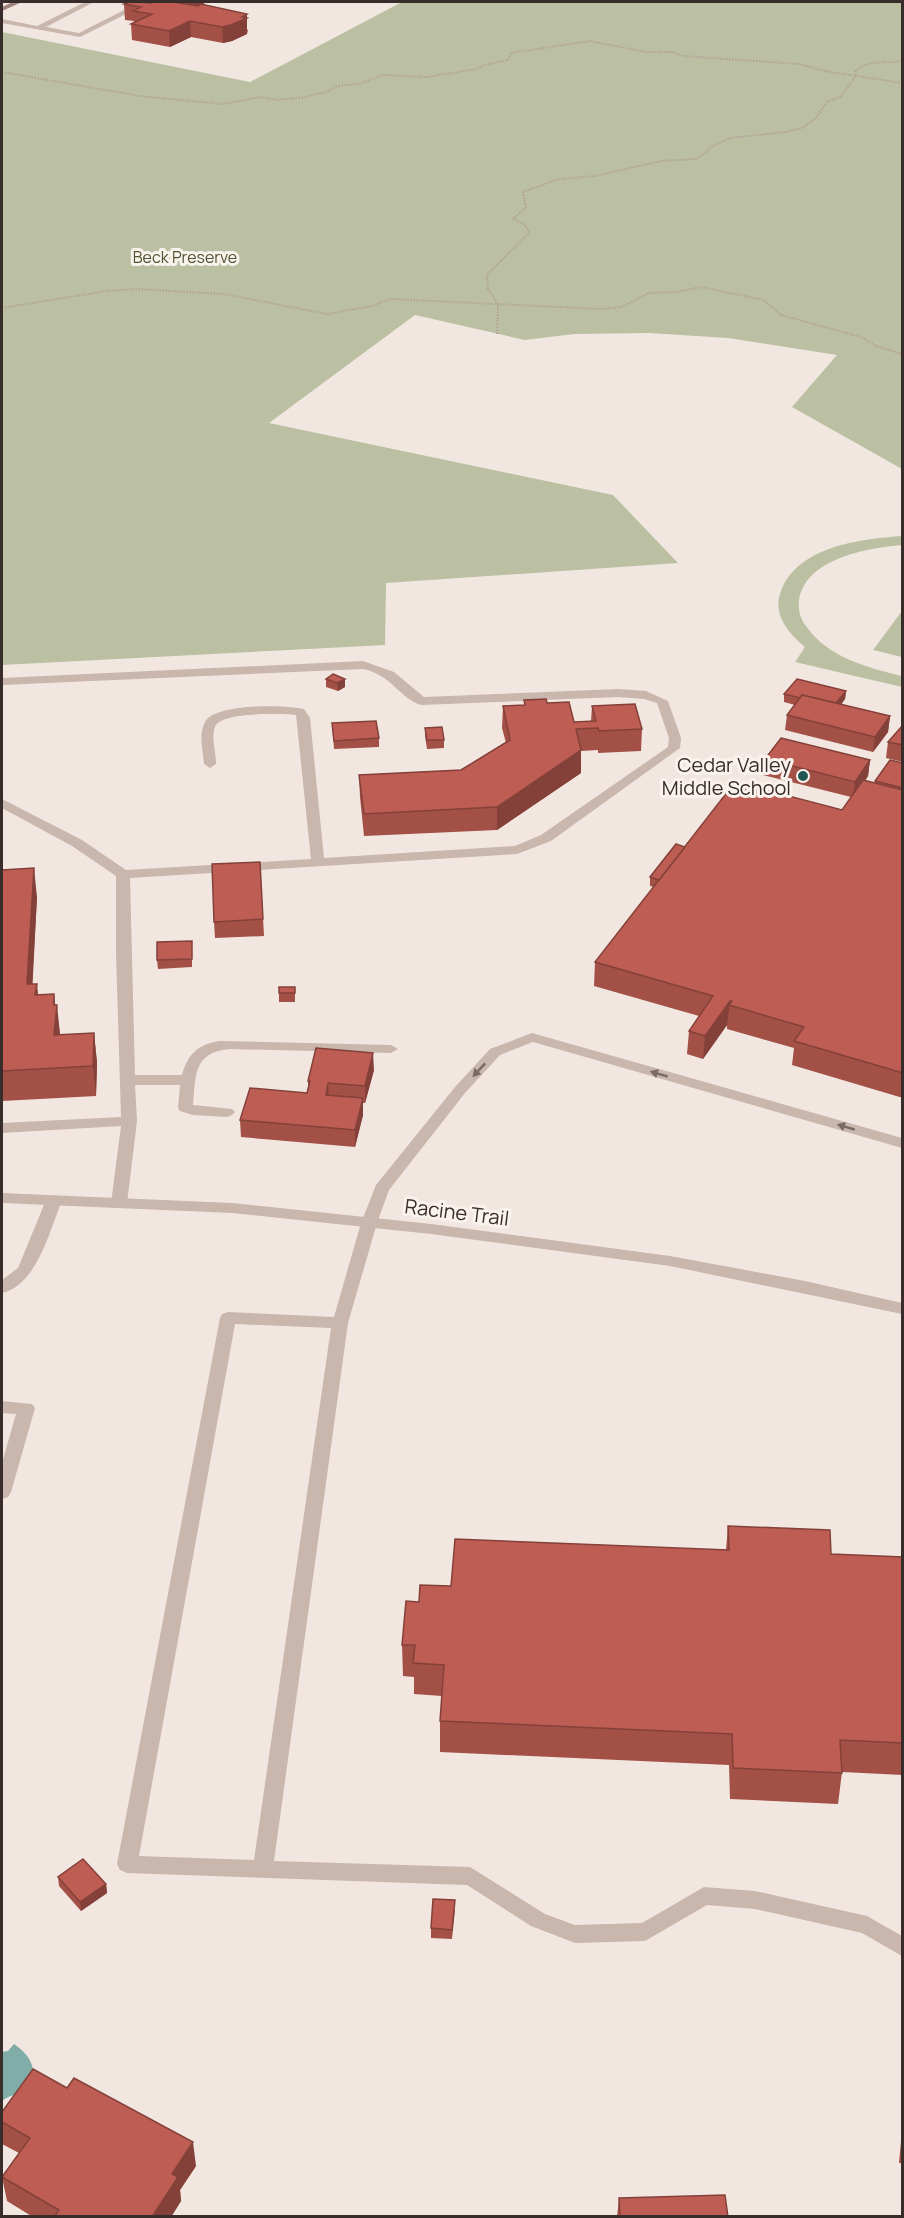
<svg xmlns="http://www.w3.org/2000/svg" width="904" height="2218" font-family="Manrope,sans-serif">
	<rect width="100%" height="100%" fill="#f2e7e0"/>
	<!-- green -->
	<g fill="#bac0a1">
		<path d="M402 2H902V469L792 407 837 355 728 338 649 333 574 334 525 340 415 315 269 423 613 495 678 563 386 583 385 645 2 665V32L250 82Z"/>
		<path d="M902 536V545C868 548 806 558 799 600 798 610 800 618 806 626 827 657 868 668 902 676V687L795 662 805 647C788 633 772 614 781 591 798 546 861 539 902 536Z"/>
		<path d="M902 611V657L873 650Z"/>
	</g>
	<!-- water -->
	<path fill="#81ada8" d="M14 2044C29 2054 41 2071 27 2088 21 2094 9 2095 2 2101V2052L8 2051Z"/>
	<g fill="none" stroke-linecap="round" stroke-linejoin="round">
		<!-- path -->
		<g stroke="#b5a097" stroke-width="2" stroke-dasharray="1.5 1.5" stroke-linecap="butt">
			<path d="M2 72 140 96 223 104 261 97 277 100 305 97 326 92 338 86 359 84 383 75 426 77 477 69 484 65 508 60 511 53 590 41 645 52H672L683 56 799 64 825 71 902 83"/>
			<path d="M2 308 106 291 135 289 224 294 327 314 372 306 390 299 601 309 622 307 649 293 677 292 701 287 764 300 781 315 861 337 876 346 902 354"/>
			<path d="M497 334 498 304 488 289 487 275 530 232 524 224 513 219 526 207 523 192 559 179 595 176 661 161 697 159 713 146 730 138 785 132 802 128 816 118 827 102 841 96 856 76 855 71C869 59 885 64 902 61"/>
		</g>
		<!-- lane -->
		<g fill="#c9b6ad" fill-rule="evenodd">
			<path d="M85 2H94L46 27 79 33 132 6 118 2H132L144 5 80 37 2 23V19L37 26Z"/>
			<path d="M363 661 394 672 424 697 618 689 646 691 668 701 681 738 680 748 551 841 517 854 130 878 135 1075H182C188 1054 197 1045 219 1041L391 1045 398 1049 391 1053 229 1049C193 1053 196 1075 193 1105L232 1109 235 1112 232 1115 227 1117 193 1115 180 1111 178 1108 180 1085H135L137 1121 127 1203 119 1208 113 1207 111 1203 121 1126 2 1133V1123L121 1117 116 953V876L72 846 2 808V799L82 840 126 870 311 859 296 715C281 714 221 711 215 727 211 737 216 753 216 764L210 768 204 764C203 751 198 734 205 722 216 703 285 705 304 709L310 718 324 858 515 846 541 835 668 747 669 738 657 703 644 699 618 697 421 705C399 698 392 675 363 669L2 685V678Z"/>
			<path d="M532 1033 902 1138V1148L533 1042 500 1055 465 1093 389 1190 377 1223 348 1323 274 1861 470 1867 545 1914 575 1925 642 1923 704 1887 755 1891 867 1916 902 1936V1956L862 1933 755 1909 707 1905 645 1941 575 1943 531 1926 467 1885 127 1873 120 1870 117 1864 220 1318 222 1314 228 1312 334 1317 361 1223 376 1185 455 1087 490 1049ZM235 1324 331 1328 254 1860 139 1856Z"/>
			<path d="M54 1195 62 1200C50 1230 37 1285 2 1293V1280L18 1268 46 1200Z"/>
			<path d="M2 1401 32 1404 35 1408 11 1492 8 1497 2 1499V1463L16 1414 2 1413Z"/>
		</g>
		<!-- street -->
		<path fill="#c9b6ad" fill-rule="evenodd" d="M2 1193 232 1203 431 1224 670 1256 805 1281 902 1303V1314L670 1266 431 1234 232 1213 2 1203Z"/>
		<!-- secondary -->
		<path fill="#9d857e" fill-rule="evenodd" d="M13 2H22L2 11V7Z"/>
	</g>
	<!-- wall -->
	<g fill="#a35047">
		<path d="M150 3 204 5 248 30 247 34 232 41 223 43 191 37 170 47 132 40 131 24 134 23V21L125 20 124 4Z"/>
		<path d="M326 679H345V687L338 691 326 687Z"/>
		<path d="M846 691 845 699 841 705 890 716 888 732 873 752 785 730 787 715 795 705 784 702V694Z"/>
		<path d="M524 700 547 703 574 722H591L592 706 642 729 641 751 598 753V750L581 751V773L497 830 364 836 360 797 359 775 461 770 506 743 502 728 503 706 524 705Z"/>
		<path d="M332 723 379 738V747L334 749Z"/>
		<path d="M903 725V762L886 758 888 742Z"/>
		<path d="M425 728 444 740V748L427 749 425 736Z"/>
		<path d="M765 759 870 760 868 776 865 781 875 783V781L903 763V1098L792 1065 794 1048 727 1029V1025L703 1059 687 1054 689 1031 699 1016 594 986 595 962 654 887 650 886V877L685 847 842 810 851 797 763 775Z"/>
		<path d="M260 862 264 936 215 938 214 922Z"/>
		<path d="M2 870 37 897 32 984 38 995 56 1005 60 1035 94 1033 97 1063 96 1096 2 1101Z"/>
		<path d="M192 949V967L158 969 157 960Z"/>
		<rect x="279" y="987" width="16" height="15"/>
		<path d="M374 1070 365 1103H363V1115L355 1147 241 1137 240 1120 307 1093 308 1088V1081Z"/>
		<path d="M728 1526 831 1554 903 1557V1775L842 1772 838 1804 730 1799 729 1765 440 1752V1721L442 1696 414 1694V1677L403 1676 402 1645 419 1602 451 1586 726 1550Z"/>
		<path d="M58 1877 106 1884 107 1893 81 1911 59 1886Z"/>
		<path d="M455 1909 452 1939 431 1938V1928Z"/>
		<path d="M2 2112 196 2166 180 2190 181 2201 171 2217H33L7 2201 2 2177 19 2153 2 2144Z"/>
		<path d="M903 2120V2163H899Z"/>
		<path d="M619 2198 728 2217H617Z"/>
	</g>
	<!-- shaded-wall -->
	<g fill="#84413a">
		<path d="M199 2H204V5L194 10V4Z"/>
		<path d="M247 14V34L232 41 223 43 222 27Z"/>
		<path d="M190 21 191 37 170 47 169 31Z"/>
		<path d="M345 679V687L338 691 337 683Z"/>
		<path d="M846 691 845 699 833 714 834 706Z"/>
		<path d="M890 716 888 732 873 752 875 737Z"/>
		<path d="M581 750V773L497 830V807Z"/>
		<path d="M870 760 868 776 853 798 855 782Z"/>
		<path d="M34 868 37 897 31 1014 27 984Z"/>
		<path d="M37 984 40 1013 35 995Z"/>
		<path d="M54 994 56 1011 57 1005 60 1034 57 1065 54 1035Z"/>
		<path d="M730 1001 727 1025 703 1059 705 1036Z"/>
		<path d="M94 1033 97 1063 96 1096 93 1066Z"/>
		<path d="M373 1053 374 1070 365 1103V1086Z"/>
		<path d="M328 1083 329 1100 326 1095Z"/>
		<path d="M363 1098V1115L355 1147V1130Z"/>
		<path d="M106 1884 107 1893 81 1911 80 1902Z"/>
		<path d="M193 2142 196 2166 180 2190 181 2201 171 2217H152L172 2174Z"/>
	</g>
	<!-- building -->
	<g fill="#bd5d53" stroke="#84413a" stroke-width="1.5">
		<path d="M129 2H143L150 3 153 2H173L198 6 201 4 247 14 242 17 247 18 231 25 222 27 190 21 169 31 131 24 152 14 133 11 141 7 124 4Z"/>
		<path d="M178 2H199L194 4Z"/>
		<path d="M333 674 345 679 337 683 326 679Z"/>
		<path d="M797 679 846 691 836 703 802 695 800 698 784 694Z"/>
		<path d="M802 695 890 716 875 737 787 715Z"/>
		<path d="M546 699 547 703 569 702 574 722 596 721 592 706 635 704 642 729 599 731 598 728 576 729 581 750 497 807 364 814 359 775 461 770 510 740 503 706 525 705 524 700Z"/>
		<path d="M376 721 379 738 334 741 332 723Z"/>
		<path d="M903 725V745L888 742Z"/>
		<path d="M442 727 444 740H427L425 728Z"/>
		<path d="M781 738 870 760 855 782 765 759Z"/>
		<path d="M890 760 903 763V788L875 781Z"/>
		<path d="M863 780 903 790V1073L794 1041 804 1027 729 1005 732 1001H730L705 1036 689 1031 713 996 595 962 735 782 842 810Z"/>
		<path d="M676 844 685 847 659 880 650 877Z"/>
		<path d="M260 862 263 919 214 922 212 864Z"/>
		<path d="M34 868 27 984H37L35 995 54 994V1005H57L54 1035 94 1033 93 1066 2 1071V870Z"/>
		<path d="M192 941V959L157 960V942Z"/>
		<rect x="279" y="987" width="16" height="6"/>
		<path d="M316 1048 373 1053 365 1086 328 1083 326 1095 363 1098 355 1130 240 1120 250 1088 307 1093 310 1081H308Z"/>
		<path d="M728 1526 830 1530 831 1554 903 1557V1743L840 1740 842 1773 733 1768 732 1734 440 1721 444 1665 413 1663 415 1645H402L406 1601 419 1602 420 1585 451 1586 455 1539 729 1550Z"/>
		<path d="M83 1859 106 1884 80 1902 58 1877Z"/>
		<path d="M433 1899 455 1900 452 1930 431 1928Z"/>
		<path d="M33 2069 67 2088 74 2078 193 2142 172 2174 178 2177 152 2217H54L59 2210 2 2177 30 2138 2 2122V2112Z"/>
		<path d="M725 2195 728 2217H620L619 2198Z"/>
	</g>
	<!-- one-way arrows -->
	<defs><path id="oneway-solid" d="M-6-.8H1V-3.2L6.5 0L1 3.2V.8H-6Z" transform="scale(1.5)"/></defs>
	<g fill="#796b66">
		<use href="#oneway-solid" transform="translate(479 1070) rotate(133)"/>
		<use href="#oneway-solid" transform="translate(659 1074) rotate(-164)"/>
		<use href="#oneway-solid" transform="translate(846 1127) rotate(-164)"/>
	</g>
	<!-- markers -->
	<circle fill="#235753" stroke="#f9f2ed" stroke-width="2" cx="803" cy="776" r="6"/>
	<g text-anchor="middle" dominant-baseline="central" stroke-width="6" stroke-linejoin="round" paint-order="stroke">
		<!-- far-park labels -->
		<g font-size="16" fill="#4d5530" stroke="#f9f2ed">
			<text x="185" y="257">Beck Preserve</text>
		</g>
		<!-- poi labels -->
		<g font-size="20" fill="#382d2b" stroke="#f9f2ed" text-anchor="end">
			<text x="791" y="764">Cedar Valley<tspan x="791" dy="23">Middle School</tspan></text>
		</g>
		<!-- street labels -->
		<g font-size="20" fill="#382d2b" stroke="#f9f2ed">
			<text transform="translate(457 1212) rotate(7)">Racine Trail</text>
		</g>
	</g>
	<!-- border -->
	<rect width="904" height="2218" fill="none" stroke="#382d2b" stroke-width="6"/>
</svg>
